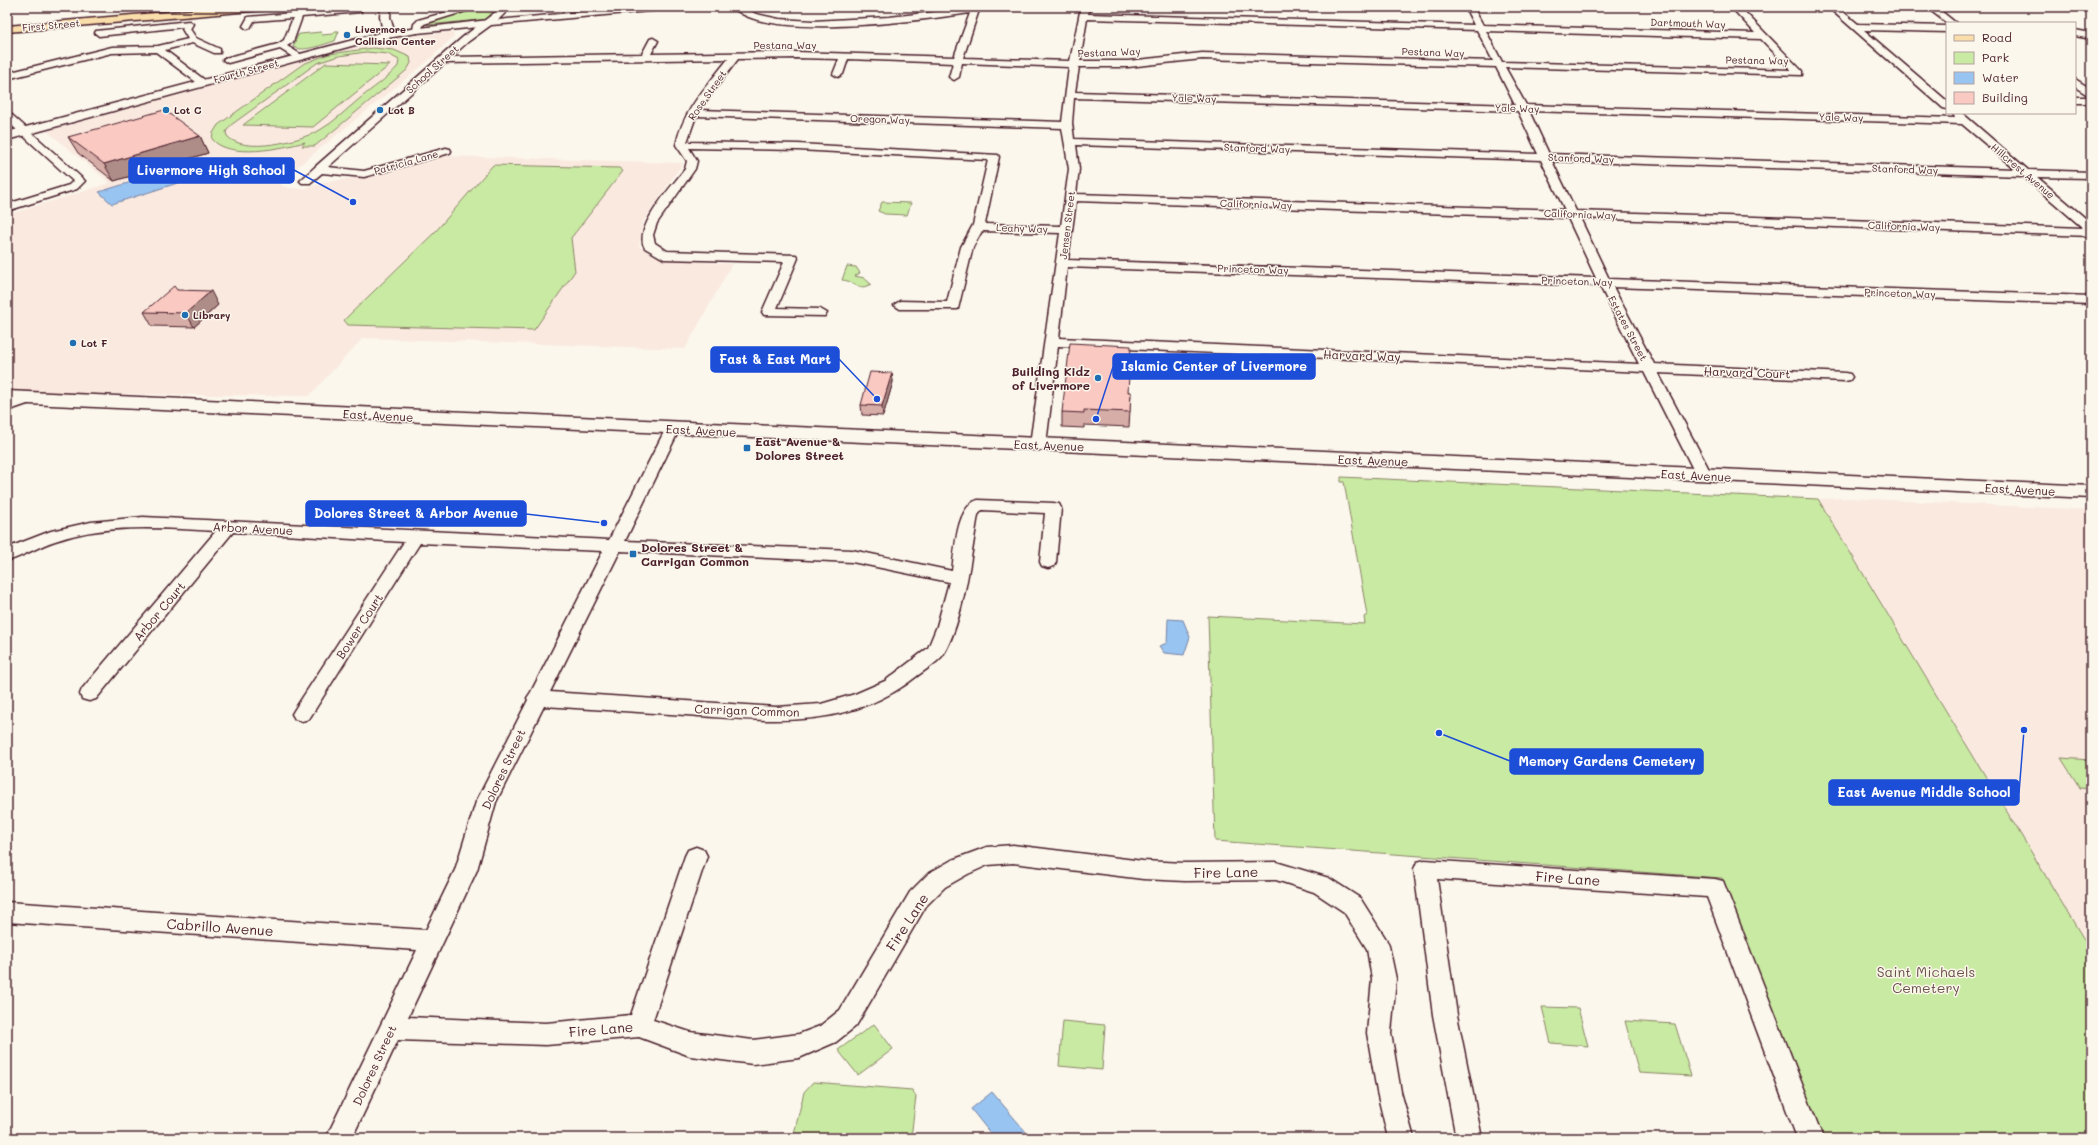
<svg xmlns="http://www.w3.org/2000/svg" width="2098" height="1145" font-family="Mali,sans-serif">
	<rect width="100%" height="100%" fill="#fbf7ec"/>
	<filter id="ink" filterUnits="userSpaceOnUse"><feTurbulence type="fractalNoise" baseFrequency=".025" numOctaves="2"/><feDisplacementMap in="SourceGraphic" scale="8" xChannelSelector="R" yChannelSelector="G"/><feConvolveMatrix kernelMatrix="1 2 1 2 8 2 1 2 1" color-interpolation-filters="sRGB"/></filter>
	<g filter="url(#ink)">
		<!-- built -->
		<g fill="#fae9df">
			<path d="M448 32 453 33 454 36 429 60 280 181 282 186 289 188 303 189 325 182 375 175 442 156 683 163 643 222 639 246 653 255 670 260 732 264 685 349 363 338 309 396 7 393V215L110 183 47 131 361 45 390 39Z"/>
			<path d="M1849 498 2091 510V951L1818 499Z"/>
		</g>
		<!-- green -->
		<g fill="#c9eaa3" stroke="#8a8467" fill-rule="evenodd">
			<path d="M481 7H502L489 19 427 25 425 22Z"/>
			<path d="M335 31H339L335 41C324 44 303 53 293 47L298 35 300 34 321 32 322 35 333 34Z"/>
			<path d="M373 48 394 50 410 57 411 63 407 70 315 146H302L305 142C283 148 229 160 212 139L213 133 218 125 303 64 329 54ZM366 52 388 54 399 60 398 66C387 79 371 89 358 100 346 110 334 122 320 130 300 141 244 155 227 136L226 132 231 125 317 63 339 56Z"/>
			<path d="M326 63 390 65 313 127 243 125Z"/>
			<path d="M493 165 619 168 623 171 571 238 575 271 534 330 348 325 344 320 435 232Z"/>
			<path d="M882 202 911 203 907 215 885 214 878 211Z"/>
			<path d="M847 266 856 267 860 273 855 276 864 278 871 284C857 292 856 281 842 280Z"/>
			<path d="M1341 477 1818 499 2091 951V1138H1819L1722 878 1215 841 1208 616 1365 624 1364 617 1367 615 1344 482H1341Z"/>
			<path d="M2061 758 2091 760V789L2080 788Z"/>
			<path d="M1542 1007 1578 1008 1588 1046 1551 1043Z"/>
			<path d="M1063 1021 1105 1025 1102 1070 1059 1066Z"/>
			<path d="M1625 1021 1675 1024 1691 1076 1639 1073Z"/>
			<path d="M874 1024 893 1049 858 1075 838 1050Z"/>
			<path d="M813 1082 912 1090 916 1096 911 1138H793L804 1092Z"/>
		</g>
		<!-- water -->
		<g fill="#98c4f1" stroke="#7982a2">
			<path d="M170 170 187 180 112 204 99 192Z"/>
			<path d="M1168 619 1183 620 1190 637 1184 655 1164 653 1159 646 1167 643Z"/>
			<path d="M992 1092 1026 1132 1019 1138H994L971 1109Z"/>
		</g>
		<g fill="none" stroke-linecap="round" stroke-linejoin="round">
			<!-- minor casing -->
			<g stroke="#4a1f2b" stroke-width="3">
				<g id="minor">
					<path d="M358 7 361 8V12L302 17 293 42 287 46 302 55V59H296L280 49 228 63 223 60 225 58 278 44 284 40 293 18 254 21 250 28 247 29 243 26 248 17Z"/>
					<path d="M465 7H479L424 24 420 32 417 33 413 30 414 24 418 20Z"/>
					<path d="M502 7H511L498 20 633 7H665L661 10 491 25 469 41 451 57 642 54 650 39 653 38 658 41 651 54 796 52 954 57 970 13C924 20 764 42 733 7H743L756 14 779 19 813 21 889 17 980 7 963 58 1070 61 1081 7H1089L1088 14 1474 25 1465 7H1473L1483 25 1755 33 1731 7H1740L1802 71V75L1505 67 1526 105 1955 118 1953 113H1962L2028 170 2091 172V178L2037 177 2091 223V236L1580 218 1609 279 2091 296V304L1613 287 1654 364 1845 373 1850 374 1852 377 1850 380 1845 381 1658 373 1712 475 1709 478H1699L1696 475 1644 372 1058 346 1046 444 1043 447H1033L1030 444 1060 233 982 231 973 247 958 309H900L894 305 900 301 947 302 961 247 973 225 988 160 798 150 689 148 697 161 695 169 657 223 653 235 655 243 667 251 796 255 798 258 777 308 820 309 827 313 825 316 764 315 762 312 784 262 664 259 645 248C632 229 673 185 685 169L687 161 676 145C683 110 707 86 728 59L445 63 328 167 364 171 446 148 450 149 451 151 450 153 364 177 322 173 310 183H302L300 181 302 179 315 167 463 37ZM1087 19 1477 30 1493 61 1202 53 1128 61H1080ZM1486 31 1761 39 1791 70 1502 62ZM796 58 839 59 833 74 838 77 843 74 848 59 953 63 949 77 954 80 959 77 962 63 1069 67 1062 122 699 110 738 59ZM1202 59 1496 67 1515 105 1075 92 1079 67H1128ZM1074 98 1518 111 1538 154 1074 139 1072 123ZM1529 111 1962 124 2015 169 1549 154ZM696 116 1062 128 1069 169 1061 226 985 224 999 157 998 155 798 144 687 142ZM1076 145 1541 160 1565 210 1076 194 1079 169ZM1552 161 2023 176 2083 228 1576 211ZM1076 201 1568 218 1596 278 1068 260ZM1067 267 1600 286 1639 364 1059 338Z"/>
					<path d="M1828 7H1837L1858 24 1947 26V32L1864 30 1947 101V109L1943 108Z"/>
					<path d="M1926 7H1936L1956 23H1947Z"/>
					<path d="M189 21 193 24 190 29 196 38 220 49V53H214L192 43 165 50 206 81V85H200L156 52 112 53 7 79V73L112 47 158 46 188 39 182 29 183 27 99 36 95 33 96 31Z"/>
					<path d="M2075 30 2091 33V39L2075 36Z"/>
					<path d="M2075 79 2091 89V97L2075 87Z"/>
					<rect x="2075" y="97" width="16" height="6"/>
					<path d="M7 113 11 114 83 179 85 181 77 189 7 211V204L69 185 73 181 7 121Z"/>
					<path d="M31 394 36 395 38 398 36 401 7 411V402Z"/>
					<path d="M673 424 678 425 680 428 625 541 852 550 952 571C955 551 956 506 978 500L1053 503 1059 504 1061 508 1056 562 1054 566 1048 568 1042 566 1040 562 1045 513 982 510 978 515C971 554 964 621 943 655 937 663 925 670 917 676 847 732 768 721 686 715 638 712 591 709 544 706L496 802 477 870 408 1017 546 1023 631 1015 685 856 688 850 696 847 704 850 707 856 653 1020 690 1032 753 1040 799 1034 820 1026 840 1010 910 892 929 873 952 860 987 847 1013 845 1143 861 1185 863 1276 862 1329 878 1360 898 1386 939 1389 946 1396 979 1391 1033 1401 1092 1414 1138H1388L1377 1092 1367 1033 1372 979 1367 949 1344 912 1314 892 1276 880 1185 881 1143 879 1013 863 988 865 968 874 945 887 926 906 856 1026 836 1042 799 1058 753 1064 690 1056 639 1037 546 1045 398 1040 352 1138H326L417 950 7 922V902L426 930 455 870 476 802 528 700 527 698 531 692 603 551 420 543 309 719 302 721 295 719 292 714 295 709 404 542 233 532 96 699 89 701 82 699 80 694 82 689 216 531C163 528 107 523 55 541 39 546 24 556 7 561V548L51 531 91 522 143 517 609 540 666 428 668 425ZM620 551 852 562 949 582 937 626 928 648 885 681 855 694 821 704 776 707 550 692Z"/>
					<path d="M1425 860 1715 879 1723 881 1823 1138H1797L1707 897 1437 879 1457 1015 1482 1138H1456L1433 1015 1414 869 1417 862Z"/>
				</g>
			</g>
			<!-- tertiary casing -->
			<g stroke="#4a1f2b" stroke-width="3">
				<path id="tertiary" d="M381 7H391L390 17 394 31 489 20 494 23 489 26 417 33 370 41 7 140V132L383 32 380 17Z"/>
			</g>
			<!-- secondary casing -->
			<g stroke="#4a1f2b" stroke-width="3">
				<path id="secondary" d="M7 391 2091 486V498L7 403Z"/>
			</g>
			<!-- primary casing -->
			<g stroke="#4a1f2b" stroke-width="3">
				<path id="primary" d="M224 7H269L263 10 7 32V26Z"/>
			</g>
			<!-- minor -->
			<use href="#minor" fill="#fbf7ec" fill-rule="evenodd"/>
			<!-- tertiary -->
			<use href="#tertiary" fill="#fbf7ec" fill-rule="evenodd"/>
			<!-- secondary -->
			<use href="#secondary" fill="#fbf7ec" fill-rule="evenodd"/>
			<!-- primary -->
			<use href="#primary" fill="#f9deab" fill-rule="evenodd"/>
		</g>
		<!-- wall -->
		<g fill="#d6ada7" stroke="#4a1f2b">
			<path d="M200 136 208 153 114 181 78 153 68 137Z"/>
			<path d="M177 290 218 305 194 327 152 326 144 312Z"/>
			<path d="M892 373 893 382 883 416 862 415 861 405Z"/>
			<path d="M1128 392H1131L1129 427 1084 425V428L1062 427V412Z"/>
		</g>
		<!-- shaded-wall -->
		<g fill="#ae8d88" stroke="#4a1f2b">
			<path d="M200 136 208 153 114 181 104 164Z"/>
			<path d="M211 291 218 305 194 327 186 313Z"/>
			<path d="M892 373 893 382 883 416 882 406Z"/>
		</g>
		<!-- building -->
		<g fill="#f9c9c2" stroke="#4a1f2b">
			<path d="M164 110 200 136 104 164 68 137Z"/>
			<path d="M174 286 177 290 211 291 186 313 144 312Z"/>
			<path d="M1070 343 1131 346 1128 392H1131L1130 412 1084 410V413L1062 412Z"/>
			<path d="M870 372 892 373 882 406 861 405Z"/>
		</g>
	</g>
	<!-- markers -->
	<g fill="#1f6fb2" stroke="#fbf7ec" stroke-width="1.5">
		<circle cx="347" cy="35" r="4"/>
		<circle cx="166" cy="110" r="4"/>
		<circle cx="380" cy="110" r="4"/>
		<circle cx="185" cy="315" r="4"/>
		<circle cx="73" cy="343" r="4"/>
		<circle cx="1098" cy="378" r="4"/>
		<rect x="743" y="444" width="8" height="8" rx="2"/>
		<rect x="629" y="550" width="8" height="8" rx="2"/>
	</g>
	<g text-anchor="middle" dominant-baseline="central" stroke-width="3" stroke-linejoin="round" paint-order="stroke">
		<!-- far-street labels -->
		<g font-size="10" fill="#4a1f2b" stroke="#fbf7ec">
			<text transform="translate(1688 23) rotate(2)">Dartmouth Way</text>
			<text transform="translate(51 25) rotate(-5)">First Street</text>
			<text x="785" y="45">Pestana Way</text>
			<text transform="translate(1109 52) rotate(-2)">Pestana Way</text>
			<text transform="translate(1433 52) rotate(2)">Pestana Way</text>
			<text transform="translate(1757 60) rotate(1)">Pestana Way</text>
			<text transform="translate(432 69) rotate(-42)">School Street</text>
			<text transform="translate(246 71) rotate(-15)">Fourth Street</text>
			<text transform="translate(707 95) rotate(-55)">Rose Street</text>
			<text transform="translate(1194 98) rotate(2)">Yale Way</text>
			<text transform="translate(1517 108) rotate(2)">Yale Way</text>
			<text transform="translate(1841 117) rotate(2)">Yale Way</text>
			<text transform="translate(880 119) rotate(2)">Oregon Way</text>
			<text transform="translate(1257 148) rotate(2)">Stanford Way</text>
			<text transform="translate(1581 158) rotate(2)">Stanford Way</text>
			<text transform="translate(406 162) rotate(-16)">Patricia Lane</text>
			<text transform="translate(1905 169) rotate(2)">Stanford Way</text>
			<text transform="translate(2023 171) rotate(40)">Hillcrest Avenue</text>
			<text transform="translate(1256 204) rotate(2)">California Way</text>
			<text transform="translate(1580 214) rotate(2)">California Way</text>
			<text transform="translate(1067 225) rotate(-83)">Jensen Street</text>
			<text transform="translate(1904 226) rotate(2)">California Way</text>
			<text transform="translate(1022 228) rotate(2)">Leahy Way</text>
			<text transform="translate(1253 269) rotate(2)">Princeton Way</text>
			<text transform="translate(1577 281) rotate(2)">Princeton Way</text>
			<text transform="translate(1900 293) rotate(2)">Princeton Way</text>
			<text transform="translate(1628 328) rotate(62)">Estates Street</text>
		</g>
		<!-- far-poi labels -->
		<g font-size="10" font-weight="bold" fill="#4a1f2b" stroke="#fbf7ec" text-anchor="start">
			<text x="355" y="29">Livermore<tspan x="355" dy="12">Collision Center</tspan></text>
			<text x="174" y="110">Lot C</text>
			<text x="388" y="110">Lot B</text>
			<text x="193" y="315">Library</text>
			<text x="81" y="343">Lot F</text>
		</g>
		<!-- street labels -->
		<g font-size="12" fill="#4a1f2b" stroke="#fbf7ec">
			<text transform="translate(1362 355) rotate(2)">Harvard Way</text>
			<text transform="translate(1747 372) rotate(2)">Harvard Court</text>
			<text transform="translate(378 415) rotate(3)">East Avenue</text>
			<text transform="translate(701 430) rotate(3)">East Avenue</text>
			<text transform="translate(1049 445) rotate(2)">East Avenue</text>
			<text transform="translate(1373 460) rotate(2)">East Avenue</text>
			<text transform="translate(1696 475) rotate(3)">East Avenue</text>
			<text transform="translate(2020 489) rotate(3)">East Avenue</text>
			<text transform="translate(253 528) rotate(3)">Arbor Avenue</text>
			<text transform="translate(159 611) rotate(-50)">Arbor Court</text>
			<text transform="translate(359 626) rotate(-57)">Bower Court</text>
			<text transform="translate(747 710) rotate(2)">Carrigan Common</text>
			<text transform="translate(503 769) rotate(-65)">Dolores Street</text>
			<text transform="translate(374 1065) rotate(-65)">Dolores Street</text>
		</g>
		<!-- poi labels -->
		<g font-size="12" font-weight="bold" fill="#4a1f2b" stroke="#fbf7ec" text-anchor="start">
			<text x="1090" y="371" text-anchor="end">Building Kidz<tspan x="1090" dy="14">of Livermore</tspan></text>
			<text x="755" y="441">East Avenue &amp;<tspan x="755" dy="14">Dolores Street</tspan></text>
			<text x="641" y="547">Dolores Street &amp;<tspan x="641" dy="14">Carrigan Common</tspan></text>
		</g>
		<!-- near-street labels -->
		<g font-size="14" fill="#4a1f2b" stroke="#fbf7ec">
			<text transform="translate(1226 872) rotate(-1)">Fire Lane</text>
			<text transform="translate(1568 878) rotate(4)">Fire Lane</text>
			<text transform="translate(907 922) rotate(-57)">Fire Lane</text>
			<text transform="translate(220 927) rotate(4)">Cabrillo Avenue</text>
			<text transform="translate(601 1029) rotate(-5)">Fire Lane</text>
		</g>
		<!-- near-park labels -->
		<g font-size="14" fill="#6a5249" stroke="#fbf7ec">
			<text x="1926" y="971">Saint Michaels<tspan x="1926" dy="16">Cemetery</tspan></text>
		</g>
	</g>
	<!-- callouts -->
	<path fill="none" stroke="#1d4ed8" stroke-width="1.5" d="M353 202L294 170M877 399L839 359M1096 419L1113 367M604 523L526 514M1439 733L1510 761M2024 730L2019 793"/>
	<g fill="#1d4ed8" stroke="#fbf7ec" stroke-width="1.5">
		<circle cx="353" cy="202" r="4"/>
		<circle cx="877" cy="399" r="4"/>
		<circle cx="1096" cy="419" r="4"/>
		<circle cx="604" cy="523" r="4"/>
		<circle cx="1439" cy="733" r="4"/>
		<circle cx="2024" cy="730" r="4"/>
	</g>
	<g fill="#1d4ed8" stroke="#1d4ed8" stroke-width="1.5">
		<rect x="129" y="158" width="165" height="25" rx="4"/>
		<rect x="711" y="347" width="128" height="25" rx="4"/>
		<rect x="1113" y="354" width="202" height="25" rx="4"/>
		<rect x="306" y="501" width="220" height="25" rx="4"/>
		<rect x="1510" y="749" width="193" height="25" rx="4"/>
		<rect x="1829" y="780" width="190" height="25" rx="4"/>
	</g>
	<g font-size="13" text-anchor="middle" font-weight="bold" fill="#fff">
		<text x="211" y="175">Livermore High School</text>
		<text x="775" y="364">Fast &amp; East Mart</text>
		<text x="1214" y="371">Islamic Center of Livermore</text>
		<text x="416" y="518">Dolores Street &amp; Arbor Avenue</text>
		<text x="1607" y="766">Memory Gardens Cemetery</text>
		<text x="1924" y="797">East Avenue Middle School</text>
	</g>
	<!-- margin -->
	<rect width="2098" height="1145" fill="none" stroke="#fbf7ec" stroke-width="24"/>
	<rect x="12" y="12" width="2074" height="1121" fill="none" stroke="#4a1f2b" stroke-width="1.5" filter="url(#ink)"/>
	<!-- legend -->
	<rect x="1946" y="22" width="130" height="92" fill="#fbf7ec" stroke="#b4a19f"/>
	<rect x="1954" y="35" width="20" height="6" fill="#f9deab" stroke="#b4a19f"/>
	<text x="1982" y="42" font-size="12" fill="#4a1f2b">Road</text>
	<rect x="1954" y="52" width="20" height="12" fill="#c9eaa3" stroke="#b4a19f"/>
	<text x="1982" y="62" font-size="12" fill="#4a1f2b">Park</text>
	<rect x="1954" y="72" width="20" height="12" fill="#98c4f1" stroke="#b4a19f"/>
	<text x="1982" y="82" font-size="12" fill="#4a1f2b">Water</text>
	<rect x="1954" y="92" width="20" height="12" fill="#f9c9c2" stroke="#b4a19f"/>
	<text x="1982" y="102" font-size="12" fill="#4a1f2b">Building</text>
</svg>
